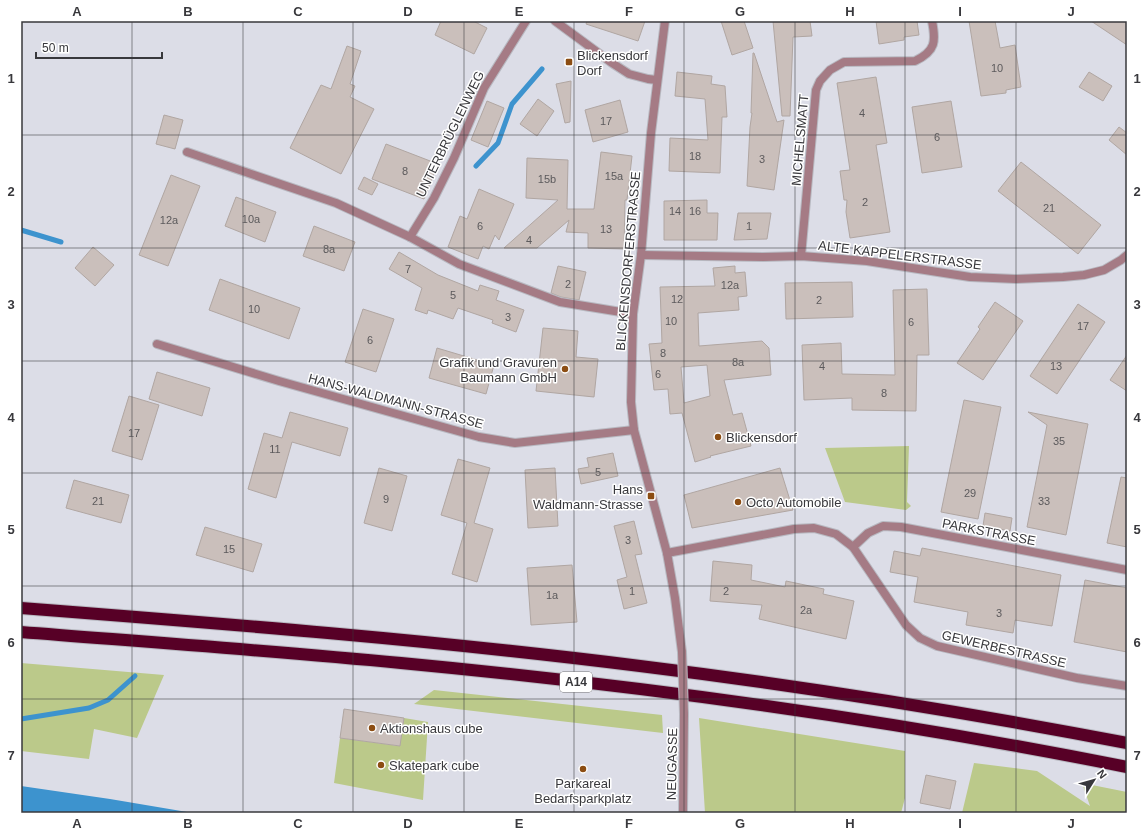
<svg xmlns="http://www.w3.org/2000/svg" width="1148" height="834" font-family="Arial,sans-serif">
	<rect width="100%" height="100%" fill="#dcdde7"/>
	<!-- green -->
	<g fill="#bbc98a">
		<path d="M909 446 907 502 911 506 906 510 845 502 825 448Z"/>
		<path d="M21 663 164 675 137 738 94 729 89 759 21 751Z"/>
		<path d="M434 690 662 715 663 733 414 704Z"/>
		<path d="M404 718 428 722 423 800 334 783 340 738 399 746Z"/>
		<path d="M699 718 905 751V798L901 813H705Z"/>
		<path d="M974 763 1037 771 1090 806 1082 783 1127 792V813H962Z"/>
	</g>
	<!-- water -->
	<path fill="#3d93ce" d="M21 786 110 799 193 813H21Z"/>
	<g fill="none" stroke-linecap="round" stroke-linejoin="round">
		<!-- stream -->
		<g stroke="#3d93ce" stroke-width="5">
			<path d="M476 166 498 143 512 104 542 69"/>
			<path d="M21 230 61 242"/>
			<path d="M21 719 89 708 108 700 135 676"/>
		</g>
	</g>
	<!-- building -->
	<g fill="#cabfbb" stroke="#b0a6a2" fill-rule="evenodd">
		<path d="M441 21H473L487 28 474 54 435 35Z"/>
		<path d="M587 21H645L638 41 586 24Z"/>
		<path d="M721 21H744L753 48 732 55Z"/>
		<path d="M773 21H810L812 36 793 37 790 116H782Z"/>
		<path d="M876 21H917L919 35 904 37V40L879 44Z"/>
		<path d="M969 21H995L1000 48 1015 45 1021 87 1006 90V93L981 96Z"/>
		<path d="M1091 21H1127V45Z"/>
		<path d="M347 46 361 51 350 84 355 86 350 97 374 109 341 174 290 148 321 85 331 89Z"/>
		<path d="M753 53H754L777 122 784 120 774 190 747 186 750 127 752 113H751Z"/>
		<path d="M677 72 712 76 711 84 725 86 727 117H722L720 173 669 171 670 138 708 140 705 99 675 96Z"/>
		<path d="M1089 72 1112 86 1103 101 1079 87Z"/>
		<path d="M876 77 887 143 876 145 890 232 850 238 846 212 847 200H844L840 171 850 170 837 83Z"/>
		<path d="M571 81 570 122 565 123 556 84Z"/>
		<path d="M538 99 554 111 537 136 520 124Z"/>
		<path d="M620 100 628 132 593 142 585 110Z"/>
		<path d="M487 101 504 108 488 147 471 140Z"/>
		<path d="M951 101 962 167 922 173 912 107Z"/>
		<path d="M164 115 183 120 175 149 156 144Z"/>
		<path d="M1119 127 1127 133V155L1109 140Z"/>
		<path d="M386 144 438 164 424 199 372 179Z"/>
		<path d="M601 152 632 156 627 200H625L624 249 588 248V233L566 232 569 220 537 248H504L558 200 526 198 527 158 568 160 567 209H594Z"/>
		<path d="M1021 162 1101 225 1078 254 998 191Z"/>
		<path d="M171 175 200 186 168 266 139 255Z"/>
		<path d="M364 177 378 184 372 195 358 189Z"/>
		<path d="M479 189 514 204 499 240 495 235 489 249 483 246 478 259 448 247 460 216 467 219Z"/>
		<path d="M236 197 276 212 265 242 225 226Z"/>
		<path d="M707 200V213H718L717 240H664V201Z"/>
		<path d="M738 213H771L767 239 734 240Z"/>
		<path d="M314 226 355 242 344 271 303 256Z"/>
		<path d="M93 247 114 265 95 286 75 268Z"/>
		<path d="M399 252 438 275 478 291 480 285 499 291 496 300 524 310 516 332 492 323 493 320 458 308 453 319 428 310 427 314 415 310 422 288 389 269Z"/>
		<path d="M558 266 586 272 579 300 561 297 551 293Z"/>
		<path d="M735 266V273L745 272 747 296 738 297 739 310 698 313 699 346 762 341 769 348 771 375 724 380 733 415 742 413 751 446 710 456 711 457 695 462 682 413 670 414 668 389 654 390 649 344 662 343 660 287 715 286 713 268ZM707 365 710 396 684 403 681 367Z"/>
		<path d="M220 279 300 308 289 339 209 310Z"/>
		<path d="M852 282 853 317 786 319 785 283Z"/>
		<path d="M927 289 929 355H917L916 411 852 410V398L804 400 802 345 841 343 842 374 895 375 893 290Z"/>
		<path d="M995 302 1023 321 983 380 957 363 980 329 978 327Z"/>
		<path d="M1078 304 1105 322 1057 394 1030 376Z"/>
		<path d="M363 309 394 319 376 372 345 362Z"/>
		<path d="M543 328 578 331 576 357 598 359 594 397 536 391Z"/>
		<path d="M437 348 494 365 486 394 429 378Z"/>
		<path d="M1127 355V391L1110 380Z"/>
		<path d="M157 372 210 388 202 416 149 399Z"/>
		<path d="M129 396 159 405 142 460 112 451Z"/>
		<path d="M964 400 1001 407 978 519 941 512Z"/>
		<path d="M290 412 348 428 340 456 292 442 276 498 248 489 264 433 282 438Z"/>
		<path d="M1028 412 1088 424 1066 535 1027 527 1047 425Z"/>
		<path d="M613 453 618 476 581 484 578 469 589 467 587 458Z"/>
		<path d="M458 459 490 468 474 523 493 529 477 582 452 574 467 523 441 515Z"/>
		<path d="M379 468 407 476 392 531 364 523Z"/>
		<path d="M555 468 558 526 528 528 525 470Z"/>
		<path d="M780 468 793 510 692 528 684 495Z"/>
		<path d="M1121 477 1127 478V547L1107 543Z"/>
		<path d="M74 480 129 495 121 523 66 508Z"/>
		<path d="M985 513 1012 518 1010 531 983 526Z"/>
		<path d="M634 521 642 554 635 555 647 603 624 609 617 580 627 577 614 526Z"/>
		<path d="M205 527 262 544 253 572 196 555Z"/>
		<path d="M922 548 1061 575 1052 626 1015 620 1013 633 966 625 968 612 914 602 918 577 890 572 894 551 920 556Z"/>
		<path d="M713 561 752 565 751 580 785 587 786 581 824 589 823 594 854 601 846 639 759 619 762 605 710 601Z"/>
		<path d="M572 565 577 622 531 625 527 568Z"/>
		<path d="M1085 580 1127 588V652L1074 642Z"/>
		<path d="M344 709 404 718 400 746 340 738Z"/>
		<path d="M926 775 956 781 950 809 920 803Z"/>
	</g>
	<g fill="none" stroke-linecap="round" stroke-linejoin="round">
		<!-- minor casing -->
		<g stroke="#b8b9c1" stroke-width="10">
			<g id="minor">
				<path d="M187 152 336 203 410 237 434 198 454 158 484 88 526 21"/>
				<path d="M410 237 459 264 560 302 633 314"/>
				<path d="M641 255 763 257 801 256 867 261 970 277 1016 279 1063 277 1084 275 1104 270 1121 260 1127 255"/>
				<path d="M801 256 816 90 820 81 830 70 844 62 915 61C936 51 936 41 932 21"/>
				<path d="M157 344 279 381 479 437 515 443 634 430"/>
				<path d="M853 547 868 533 883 526 901 527 1127 570"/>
				<path d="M667 553 794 529 814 528 836 534 853 547 906 625 920 638 937 646 1077 678 1127 686"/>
			</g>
		</g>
		<!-- tertiary casing -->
		<g stroke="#b8b9c1" stroke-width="10">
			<g id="tertiary">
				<path d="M555 21 612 63 629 74 648 79 657 80"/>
				<path d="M665 21 651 133 641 255 633 314 631 402 634 430 667 553 675 598 682 652"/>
				<path d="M683 813 684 714"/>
			</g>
		</g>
		<!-- motorway casing -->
		<g stroke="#b8b9c1" stroke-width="14">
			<g id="motorway">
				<path d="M21 608C228 624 434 640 640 666 803 686 965 712 1127 743"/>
				<path d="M21 632C148 642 274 651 401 663 644 686 887 719 1127 767"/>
			</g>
		</g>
		<!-- minor -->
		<use href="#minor" stroke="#a57b85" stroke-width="8"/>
		<!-- tertiary -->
		<use href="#tertiary" stroke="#a57b85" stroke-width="8"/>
		<!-- motorway -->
		<use href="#motorway" stroke="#570026" stroke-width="12"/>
		<!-- tertiary-bridge casing -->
		<g stroke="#b8b9c1" stroke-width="10" stroke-linecap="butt">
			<path id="tertiary-bridge" d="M682 652 684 714"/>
		</g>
		<!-- tertiary-bridge -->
		<use href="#tertiary-bridge" stroke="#a57b85" stroke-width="8"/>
	</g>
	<!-- grid -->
	<path fill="none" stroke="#38383c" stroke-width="1" stroke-opacity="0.55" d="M132 21V813M243 21V813M353 21V813M464 21V813M574 21V813M684 21V813M795 21V813M905 21V813M1016 21V813M21 135H1127M21 248H1127M21 361H1127M21 473H1127M21 586H1127M21 699H1127"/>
	<!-- markers -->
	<g fill="#8c4d13" stroke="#fff" stroke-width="1.5">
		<rect x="565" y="58" width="8" height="8" rx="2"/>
		<circle cx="565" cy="369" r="4"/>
		<circle cx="718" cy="437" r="4"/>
		<rect x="647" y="492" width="8" height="8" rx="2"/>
		<circle cx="738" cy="502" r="4"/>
		<circle cx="372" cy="728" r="4"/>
		<circle cx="381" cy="765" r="4"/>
		<circle cx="583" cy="769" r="4"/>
	</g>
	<g text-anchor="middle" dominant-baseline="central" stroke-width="3" stroke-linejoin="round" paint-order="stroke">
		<!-- number labels -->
		<g font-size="11" fill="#5c5a5c">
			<text x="997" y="68">10</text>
			<text x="862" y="113">4</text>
			<text x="606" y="121">17</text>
			<text x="937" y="137">6</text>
			<text x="695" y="156">18</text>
			<text x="762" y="159">3</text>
			<text x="405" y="171">8</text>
			<text x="614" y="176">15a</text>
			<text x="547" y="179">15b</text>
			<text x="865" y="202">2</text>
			<text x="1049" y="208">21</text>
			<text x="675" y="211">14</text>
			<text x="695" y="211">16</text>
			<text x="251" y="219">10a</text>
			<text x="169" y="220">12a</text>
			<text x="480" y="226">6</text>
			<text x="749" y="226">1</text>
			<text x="606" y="229">13</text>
			<text x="529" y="240">4</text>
			<text x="329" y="249">8a</text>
			<text x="408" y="269">7</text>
			<text x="568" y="284">2</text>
			<text x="730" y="285">12a</text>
			<text x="453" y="295">5</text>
			<text x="677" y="299">12</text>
			<text x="819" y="300">2</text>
			<text x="254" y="309">10</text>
			<text x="508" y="317">3</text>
			<text x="671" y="321">10</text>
			<text x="911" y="322">6</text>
			<text x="1083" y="326">17</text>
			<text x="370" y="340">6</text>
			<text x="663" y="353">8</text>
			<text x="738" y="362">8a</text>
			<text x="822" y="366">4</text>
			<text x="1056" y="366">13</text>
			<text x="658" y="374">6</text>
			<text x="884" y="393">8</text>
			<text x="134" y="433">17</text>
			<text x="1059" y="441">35</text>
			<text x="275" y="449">11</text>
			<text x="598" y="472">5</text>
			<text x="970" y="493">29</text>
			<text x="386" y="499">9</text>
			<text x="98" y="501">21</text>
			<text x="1044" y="501">33</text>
			<text x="628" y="540">3</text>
			<text x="229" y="549">15</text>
			<text x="632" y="591">1</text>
			<text x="726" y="591">2</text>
			<text x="552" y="595">1a</text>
			<text x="806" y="610">2a</text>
			<text x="999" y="613">3</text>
		</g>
		<!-- shield labels -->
		<rect fill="#fff" stroke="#747476" stroke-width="1" x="560" y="672" width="32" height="20" rx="3"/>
		<g font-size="12" font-weight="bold" fill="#38383c">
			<text x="576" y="682">A14</text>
		</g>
		<!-- poi labels -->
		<g font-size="13" fill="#38383c" stroke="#fff" text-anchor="start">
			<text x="577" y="55">Blickensdorf<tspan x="577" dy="15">Dorf</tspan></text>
			<text x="557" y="362" text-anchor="end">Grafik und Gravuren<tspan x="557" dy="15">Baumann GmbH</tspan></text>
			<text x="726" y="437">Blickensdorf</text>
			<text x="643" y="489" text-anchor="end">Hans<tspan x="643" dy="15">Waldmann-Strasse</tspan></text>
			<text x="746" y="502">Octo Automobile</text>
			<text x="380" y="728">Aktionshaus cube</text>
			<text x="389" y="765">Skatepark cube</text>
			<text x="583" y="783" text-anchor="middle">Parkareal<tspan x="583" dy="15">Bedarfsparkplatz</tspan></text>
		</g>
		<!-- street labels -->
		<g font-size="13" fill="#38383c" stroke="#fff">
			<text transform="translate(450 134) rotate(-64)">UNTERBRÜGLENWEG</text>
			<text transform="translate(800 140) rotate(-85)">MICHELSMATT</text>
			<text transform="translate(900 255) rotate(7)">ALTE KAPPELERSTRASSE</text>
			<text transform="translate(628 261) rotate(-85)">BLICKENSDORFERSTRASSE</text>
			<text transform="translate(396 401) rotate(15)">HANS-WALDMANN-STRASSE</text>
			<text transform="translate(989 532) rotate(11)">PARKSTRASSE</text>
			<text transform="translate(1004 649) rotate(13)">GEWERBESTRASSE</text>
			<text transform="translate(672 764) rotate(-89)">NEUGASSE</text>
		</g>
	</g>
	<!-- border -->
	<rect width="1148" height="834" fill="none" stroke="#ffffff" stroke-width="44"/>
	<!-- north arrow -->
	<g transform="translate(1094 780) rotate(53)" stroke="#ffffff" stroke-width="3" paint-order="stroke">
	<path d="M0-3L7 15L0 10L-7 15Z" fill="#38383c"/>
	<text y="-6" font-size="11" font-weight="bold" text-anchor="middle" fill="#38383c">N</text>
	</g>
	<!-- scale -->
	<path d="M36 52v6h126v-6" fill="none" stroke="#38383c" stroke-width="2"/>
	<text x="42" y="52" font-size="12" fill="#38383c" stroke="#ffffff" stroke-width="3" paint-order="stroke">50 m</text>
	<rect x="22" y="22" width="1104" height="790" fill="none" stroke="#38383c" stroke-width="1.5"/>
	<g font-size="13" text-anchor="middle" font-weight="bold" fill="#38383c">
		<text x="77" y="16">A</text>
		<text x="188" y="16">B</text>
		<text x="298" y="16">C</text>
		<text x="408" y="16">D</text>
		<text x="519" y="16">E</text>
		<text x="629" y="16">F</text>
		<text x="740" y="16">G</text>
		<text x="850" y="16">H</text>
		<text x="960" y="16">I</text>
		<text x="1071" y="16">J</text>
		<text x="11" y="83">1</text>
		<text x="1137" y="83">1</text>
		<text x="11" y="196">2</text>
		<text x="1137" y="196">2</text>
		<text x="11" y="309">3</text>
		<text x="1137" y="309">3</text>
		<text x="11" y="422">4</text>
		<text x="1137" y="422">4</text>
		<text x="11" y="534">5</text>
		<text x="1137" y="534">5</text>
		<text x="11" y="647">6</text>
		<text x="1137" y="647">6</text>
		<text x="11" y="760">7</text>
		<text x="1137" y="760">7</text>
		<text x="77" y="828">A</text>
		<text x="188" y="828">B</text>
		<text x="298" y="828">C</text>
		<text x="408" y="828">D</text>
		<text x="519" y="828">E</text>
		<text x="629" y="828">F</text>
		<text x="740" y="828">G</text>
		<text x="850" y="828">H</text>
		<text x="960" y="828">I</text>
		<text x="1071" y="828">J</text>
	</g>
</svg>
